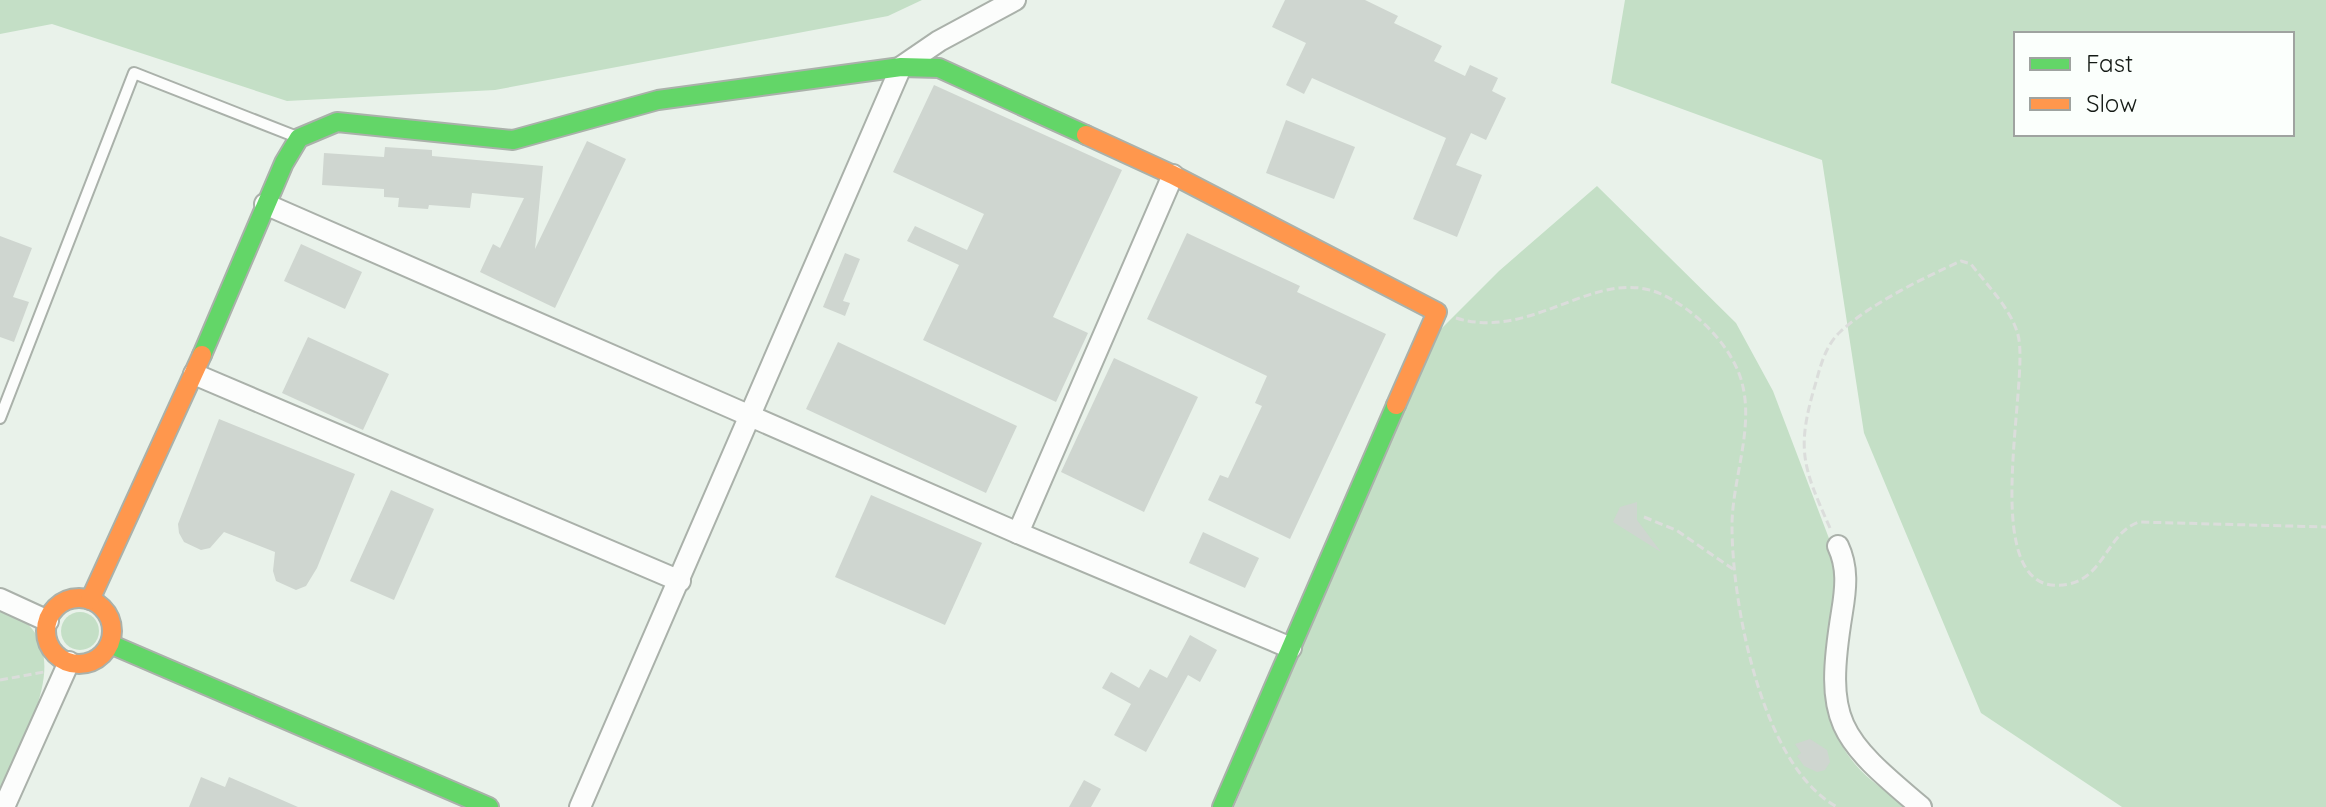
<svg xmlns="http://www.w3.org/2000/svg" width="2326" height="807" font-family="Quicksand,sans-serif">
	<rect width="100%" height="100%" fill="#e9f2ea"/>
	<!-- green -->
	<g fill="#c4dfc6" fill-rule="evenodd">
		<path d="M0 0H922L888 16 495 90 287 101 52 24 0 34Z"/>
		<path d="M1625 0H2326V807H2122L1981 713 1864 433 1822 160 1611 83ZM2016 34H2292V134H2016Z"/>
		<path d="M1597 186 1736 323 1773 391 1833 549C1844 620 1801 701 1855 764 1869 781 1889 793 1907 807H1234L1436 334 1499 271Z"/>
		<path d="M0 606C86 643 25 730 0 789Z"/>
		<circle cx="80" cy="631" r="19"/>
	</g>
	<!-- building -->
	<g fill="#cfd6d0">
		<path d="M1285 0H1365L1398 16 1394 23 1442 46 1434 61 1465 76 1470 65 1498 78 1492 91 1506 98 1486 140 1471 133 1456 165 1482 175 1457 237 1413 219 1446 138 1312 78 1304 94 1286 85 1306 43 1272 27Z"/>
		<path d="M934 85 1122 170 1053 317 1088 333 1056 402 923 340 959 265 907 241 915 226 967 250 984 214 893 172Z"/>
		<path d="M1286 120 1355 147 1334 199 1266 173Z"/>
		<path d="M587 141 626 159 555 308 480 272 493 244 500 248 524 198 472 193 470 208 429 205 428 209 398 207 399 198 384 197V189L322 185 324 153 384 157 385 147 432 150V156L543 166 535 249Z"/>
		<path d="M1187 233 1300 286 1297 292 1386 334 1290 539 1208 500 1220 475 1228 478 1262 406 1255 403 1267 376 1147 319Z"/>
		<path d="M0 236 32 248 13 297 29 302 14 342 0 337Z"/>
		<path d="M301 244 362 272 345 309 284 281Z"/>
		<path d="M845 253 860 259 843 301 850 303 845 316 823 307Z"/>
		<path d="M308 337 389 374 363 430 282 393Z"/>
		<path d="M838 342 1017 426 986 493 806 409Z"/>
		<path d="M1114 358 1198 397 1144 512 1061 472Z"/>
		<path d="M219 419 355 474 317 568 306 586 296 590 276 581 273 571 275 552 224 532 210 548 201 550 184 542 179 533 178 524Z"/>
		<path d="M391 490 434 509 394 600 350 581Z"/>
		<path d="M871 495 982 543 945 625 835 577Z"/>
		<path d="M1637 502V520L1661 552 1613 522 1620 507Z"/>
		<path d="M1203 532 1259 558 1245 588 1189 563Z"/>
		<path d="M1190 635 1217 650 1200 682 1188 675 1146 752 1114 735 1131 704 1102 688 1111 672 1139 688 1150 669 1167 678Z"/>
		<path d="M1810 739 1827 750 1830 762 1825 770 1817 772 1804 766 1797 756 1801 753 1795 744Z"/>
		<path d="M201 777 225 787 229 777 298 807H189Z"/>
		<path d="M1084 780 1101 789 1091 807H1069Z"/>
	</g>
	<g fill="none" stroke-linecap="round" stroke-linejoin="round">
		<!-- lane casing -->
		<g stroke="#aab1aa" stroke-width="14">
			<path id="lane" d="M0 418 134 73 297 137"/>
		</g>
		<!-- street casing -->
		<g stroke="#aab1aa" stroke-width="24">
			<g id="street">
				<path d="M265 204 1018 533 1291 648"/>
				<path d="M194 374 680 581"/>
				<path d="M1018 533 1173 175"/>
				<path d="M1838 546C1848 567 1846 588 1842 612 1824 723 1838 737 1921 807"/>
				<path d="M0 599 48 621"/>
				<path d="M4 807 69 662"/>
				<path d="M580 807 901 67 939 41 1015 0"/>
			</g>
		</g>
		<!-- fast casing -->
		<g stroke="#aab1aa" stroke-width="22">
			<g id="fast">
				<path d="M202 355 284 163 299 138 337 122 513 140 658 100 901 67 939 68 1086 135"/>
				<path d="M110 644 489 807"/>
				<path d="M1222 807 1396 405"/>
			</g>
		</g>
		<!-- slow casing -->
		<g stroke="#aab1aa" stroke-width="22">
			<g id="slow">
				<path d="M1086 135 1173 175 1437 312 1396 405"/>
				<circle cx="79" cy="631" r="33"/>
				<path d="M90 600 202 355"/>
			</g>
		</g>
		<!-- path -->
		<g stroke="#dbdddb" stroke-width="3" stroke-dasharray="8 4" stroke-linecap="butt">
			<path d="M1456 318C1533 342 1596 265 1661 294 1696 310 1735 348 1743 387 1753 432 1732 481 1732 526 1732 605 1762 766 1837 807"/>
			<path d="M1644 517 1676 530 1733 569"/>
			<path d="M1830 528C1802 465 1796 449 1816 382 1821 364 1826 345 1840 332 1870 304 1923 278 1961 261L1971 264C1986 284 2012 310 2018 335 2031 382 1972 605 2069 584 2105 576 2107 533 2139 522L2326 527"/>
			<path d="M0 680 44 672"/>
		</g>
		<!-- lane -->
		<use href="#lane" stroke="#fcfdfc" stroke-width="10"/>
		<!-- street -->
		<use href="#street" stroke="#fcfdfc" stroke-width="20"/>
		<!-- fast -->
		<use href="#fast" stroke="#63d668" stroke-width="18"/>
		<!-- slow -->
		<use href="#slow" stroke="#ff974d" stroke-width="18"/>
	</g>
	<!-- legend -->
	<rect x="2014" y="32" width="280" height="104" fill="#fbfffc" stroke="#9fa3a0" stroke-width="2"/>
	<rect x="2030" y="58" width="40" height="12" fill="#63d668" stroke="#9fa3a0" stroke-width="2"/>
	<text x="2086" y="72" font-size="24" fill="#141a15">Fast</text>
	<rect x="2030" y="98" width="40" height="12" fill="#ff974d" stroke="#9fa3a0" stroke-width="2"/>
	<text x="2086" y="112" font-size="24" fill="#141a15">Slow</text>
</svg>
